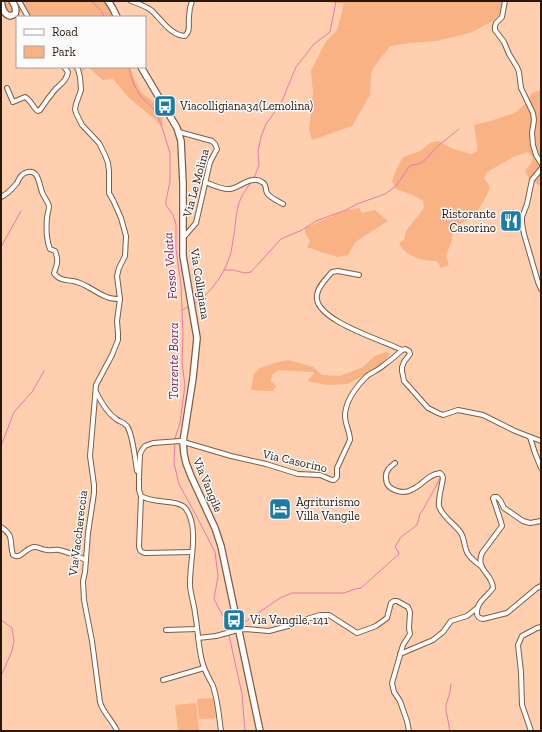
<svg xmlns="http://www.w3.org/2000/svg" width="542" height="732" font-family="'Zilla Slab',serif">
	<rect width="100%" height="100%" fill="#ffcfb0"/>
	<!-- green -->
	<g fill="#f8b284">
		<path d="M2 1H104L110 7 114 17H30L25 9 17 13 8 14 5 9Z"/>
		<path d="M316 1H502L499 15 493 21 470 33 436 41 409 43 390 46 374 67 371 74 370 95 352 126 312 140 309 130 313 93 311 71 325 43 337 30 344 4Z"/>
		<path d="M79 67H131L133 77 142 93 154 102 163 118 161 127 157 121 129 98 113 79 103 80 88 67 83 71Z"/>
		<path d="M541 90V186L530 180 525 171 531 163 533 158 528 152 513 157 487 172 484 178 490 187 486 197 475 215 454 228 451 243 446 255 449 265 441 268 437 261C422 261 406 257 399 243L404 240 406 231 424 208 423 201 413 195 396 189 392 181 396 170 403 157 420 151 430 143 438 141 453 149 471 154 478 151 474 125 490 121 515 113 525 104 532 93Z"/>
		<path d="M359 208 362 213 375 210 388 221 355 242 348 255 338 257 321 252 307 247 310 241 305 233V228L346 210Z"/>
		<path d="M386 352 390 354 384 361 361 377 347 384 328 385 307 381 314 374 313 372 278 370 272 375 271 381 276 386 273 391 251 390 254 374 260 368 278 362 288 360 313 367 322 375 340 376 363 367 375 356Z"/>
		<path d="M213 698 216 718 199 719 197 699Z"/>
		<path d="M196 703 199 731H178L175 705Z"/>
	</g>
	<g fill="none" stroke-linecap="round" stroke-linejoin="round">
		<!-- stream -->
		<g stroke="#ed77aa" stroke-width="1">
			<path d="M91 1C97 6 102 10 104 17"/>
			<path d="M127 67 129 69 134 85 141 97 156 111 161 124 170 153V181L166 201V205L173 215 176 224V249L181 285 182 310"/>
			<path d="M254 178 259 165 258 151 261 137 266 124 274 113 282 101 296 67 314 44 330 32 336 1"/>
			<path d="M1 247 21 211"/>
			<path d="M224 270H233L245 273 251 272 281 239 302 230 316 221 346 210 357 204 385 194 392 189 396 186 409 167 412 165 419 164 425 160 439 145 459 129"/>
			<path d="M194 304C208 296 223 276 228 261 231 255 232 247 233 240 236 226 235 211 241 198 244 192 248 187 251 182"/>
			<path d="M175 439 176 435 180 423 185 385 182 363 183 335 182 310 190 306"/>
			<path d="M175 442 174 463 179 484 199 521 215 552 218 576 214 599 225 620 228 631"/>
			<path d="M1 446 14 412 32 392 44 371"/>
			<path d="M1 620 12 628 14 641 12 651 1 676"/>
			<path d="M239 625 245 622 280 598 292 593H344L355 589 361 588 399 554 398 551 395 547 401 537 417 525 420 514 424 508 427 502 434 490 440 478"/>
			<path d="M228 630 236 626"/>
			<path d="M229 635 242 694 245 731"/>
			<path d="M450 731 446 710V705L450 692 451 684"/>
		</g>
		<!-- minor casing -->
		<g stroke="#835a3e" stroke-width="6">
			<g id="minor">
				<path d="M19 1 28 17"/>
				<path d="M131 1C137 3 145 6 151 10 161 19 171 36 185 36 191 31 188 24 189 17 189 12 190 6 192 1"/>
				<path d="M505 1 502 17 496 23 495 26V30L504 42 509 54 517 67 519 72 521 88 533 113 534 120 532 133 533 145 536 155 541 163"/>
				<path d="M76 67 78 69 80 77 81 90 76 104 75 109 76 113 82 125 99 143 105 155 108 163 109 171V193L114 202 121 218 126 236 125 256 119 268 117 276 120 299 117 321 118 333V340L112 355 96 385 90 456 94 485V493L88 533 85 572 83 581 84 600 92 641 100 702C103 713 113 721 117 731"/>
				<path d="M7 88 13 102 25 97C31 100 33 108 38 111L40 110C44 104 49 97 54 91 59 85 67 81 68 72L64 67"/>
				<path d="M179 132 212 141 215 144 217 149 210 162 196 223 183 238"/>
				<path d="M541 169 532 180 527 204 522 217V223L524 234 538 282 541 289"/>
				<path d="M205 182C213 185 222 190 230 189 241 187 251 175 262 182 267 184 265 189 267 193 270 198 278 201 283 204"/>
				<path d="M1 197C8 194 12 189 17 183 19 179 20 175 25 173 39 167 39 185 42 192 44 198 48 201 49 206 49 211 47 214 47 218 46 229 46 239 50 249L55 251C59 261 57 264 54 273 58 280 66 280 73 281 86 283 95 293 107 297 111 299 115 299 120 299"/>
				<path d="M359 275 338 271 332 272C327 278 318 286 317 295 312 320 385 341 402 350"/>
				<path d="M96 392C101 402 107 413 116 419 120 422 124 422 127 426 133 435 135 459 137 471"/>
				<path d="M530 437 535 453 541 468"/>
				<path d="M395 463C390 467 385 471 386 478 386 491 404 495 413 489 424 484 427 475 440 473L442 475 443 478C442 485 438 499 439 506 442 517 455 524 461 533 465 540 464 548 468 554 471 559 477 563 482 567"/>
				<path d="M141 496 139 547C140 551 141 552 145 553L192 552"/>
				<path d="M541 521 530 523 523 521 504 508 500 500 497 497H494L493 498 501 522 502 526 482 553C475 570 493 574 493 588 488 596 476 602 477 613 477 617 479 618 483 619L507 613 537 588 541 586"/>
				<path d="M1 527C15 536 9 542 13 555 22 560 25 547 35 547 39 547 43 550 47 550 51 551 55 549 59 550 69 552 77 556 86 560"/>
				<path d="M166 630 197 629"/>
				<path d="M198 638 216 636 238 630 246 629 269 631 288 626 300 621 320 615H329L357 633 376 626 387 618 391 603 394 601H397L408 607 410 612 409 628 410 634 403 645 392 683 394 692 400 701 407 721 409 731"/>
				<path d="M400 654 433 640 443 632 451 621 467 616 477 608"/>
				<path d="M163 680 204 668"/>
				<path d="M221 731C219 716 218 701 213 686 209 678 204 670 202 661 198 646 198 629 195 613 194 604 191 596 190 586 189 564 200 528 186 509 180 499 153 504 141 496L139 490V477L140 454 142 450 145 446 153 443 180 441 231 456 266 464 298 474 320 475 332 480H334L337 477V468L350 440C350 432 345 424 345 416 345 400 357 386 367 376 371 373 376 371 380 368 388 362 395 357 402 350L405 349 409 351 410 354 404 362 402 367V371L404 381 428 408 438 413 443 415 458 410 483 415 515 431 541 441"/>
				<path d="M531 731 522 705 521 672 518 645 522 636 537 628 541 627"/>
			</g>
		</g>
		<!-- tertiary casing -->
		<g stroke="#835a3e" stroke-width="8">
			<g id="tertiary">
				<path d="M1 1C2 7 3 14 10 16L15 14C17 9 15 5 12 1"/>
				<path d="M108 1 112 7 117 17"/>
				<path d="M141 67 177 128 181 141 183 183V256L197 338 193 378 183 442 184 454 186 463 191 476 215 528 221 546 260 731"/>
			</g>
		</g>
		<!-- minor -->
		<use href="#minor" stroke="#fff" stroke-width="4"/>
		<!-- tertiary -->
		<use href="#tertiary" stroke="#fff" stroke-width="5.5"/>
	</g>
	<!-- icons -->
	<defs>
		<g id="bus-square" transform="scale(1.15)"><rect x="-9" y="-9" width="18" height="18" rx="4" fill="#1b7ca8" stroke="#fbfbfb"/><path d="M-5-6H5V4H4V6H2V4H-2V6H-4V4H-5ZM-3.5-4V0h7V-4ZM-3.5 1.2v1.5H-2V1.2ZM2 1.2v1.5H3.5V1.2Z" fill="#fff"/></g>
		<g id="restaurant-square" transform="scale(1.15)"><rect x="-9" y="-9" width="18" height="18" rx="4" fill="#1b7ca8" stroke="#fbfbfb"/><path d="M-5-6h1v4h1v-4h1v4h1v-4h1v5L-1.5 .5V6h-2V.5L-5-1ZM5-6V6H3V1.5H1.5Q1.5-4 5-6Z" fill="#fff"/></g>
		<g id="hotel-square" transform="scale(1.15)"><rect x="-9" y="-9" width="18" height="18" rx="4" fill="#1b7ca8" stroke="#fbfbfb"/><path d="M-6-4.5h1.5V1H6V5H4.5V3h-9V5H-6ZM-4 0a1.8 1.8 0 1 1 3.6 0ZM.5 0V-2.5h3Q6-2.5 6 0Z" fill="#fff"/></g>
	</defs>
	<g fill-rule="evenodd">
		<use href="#bus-square" x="165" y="106"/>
		<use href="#restaurant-square" x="511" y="221"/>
		<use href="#hotel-square" x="280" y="509"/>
		<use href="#bus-square" x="234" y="620"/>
	</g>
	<g text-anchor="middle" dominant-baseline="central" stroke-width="3" stroke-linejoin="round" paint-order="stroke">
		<!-- poi labels -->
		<g font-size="12" fill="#29180c" stroke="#fbfbfb" text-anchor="start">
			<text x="180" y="106">Viacolligiana34(Lemolina)</text>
			<text x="496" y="214" text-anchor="end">Ristorante<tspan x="496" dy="14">Casorino</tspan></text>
			<text x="296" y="502">Agriturismo<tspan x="296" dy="14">Villa Vangile</tspan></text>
			<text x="250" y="620">Via Vangile, 141</text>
		</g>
		<!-- street labels -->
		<g font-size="12" fill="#29180c" stroke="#fbfbfb">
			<text transform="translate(196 183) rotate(-75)">Via Le Molina</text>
			<text transform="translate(200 284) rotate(81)">Via Colligiana</text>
			<text transform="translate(295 461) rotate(13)">Via Casorino</text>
			<text transform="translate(208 485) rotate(67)">Via Vangile</text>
			<text transform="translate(78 533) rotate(-83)">Via Vacchereccia</text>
		</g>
		<!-- water labels -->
		<g font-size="13" font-style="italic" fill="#7d114b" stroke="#fbfbfb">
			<text transform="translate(170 266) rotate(-94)">Fosso Volata</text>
			<text transform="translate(173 361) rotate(-90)">Torrente Borra</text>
		</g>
	</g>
	<!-- border -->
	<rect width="542" height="732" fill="none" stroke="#29180c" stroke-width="4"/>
	<!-- legend -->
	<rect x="16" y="16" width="130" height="52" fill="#fbfbfb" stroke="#a7a09b"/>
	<rect x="24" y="29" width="20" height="6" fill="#ffffff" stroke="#a7a09b"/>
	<text x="52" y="36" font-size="12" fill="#29180c">Road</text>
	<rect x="24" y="46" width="20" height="12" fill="#f8b284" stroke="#a7a09b"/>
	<text x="52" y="56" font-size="12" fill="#29180c">Park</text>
</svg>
